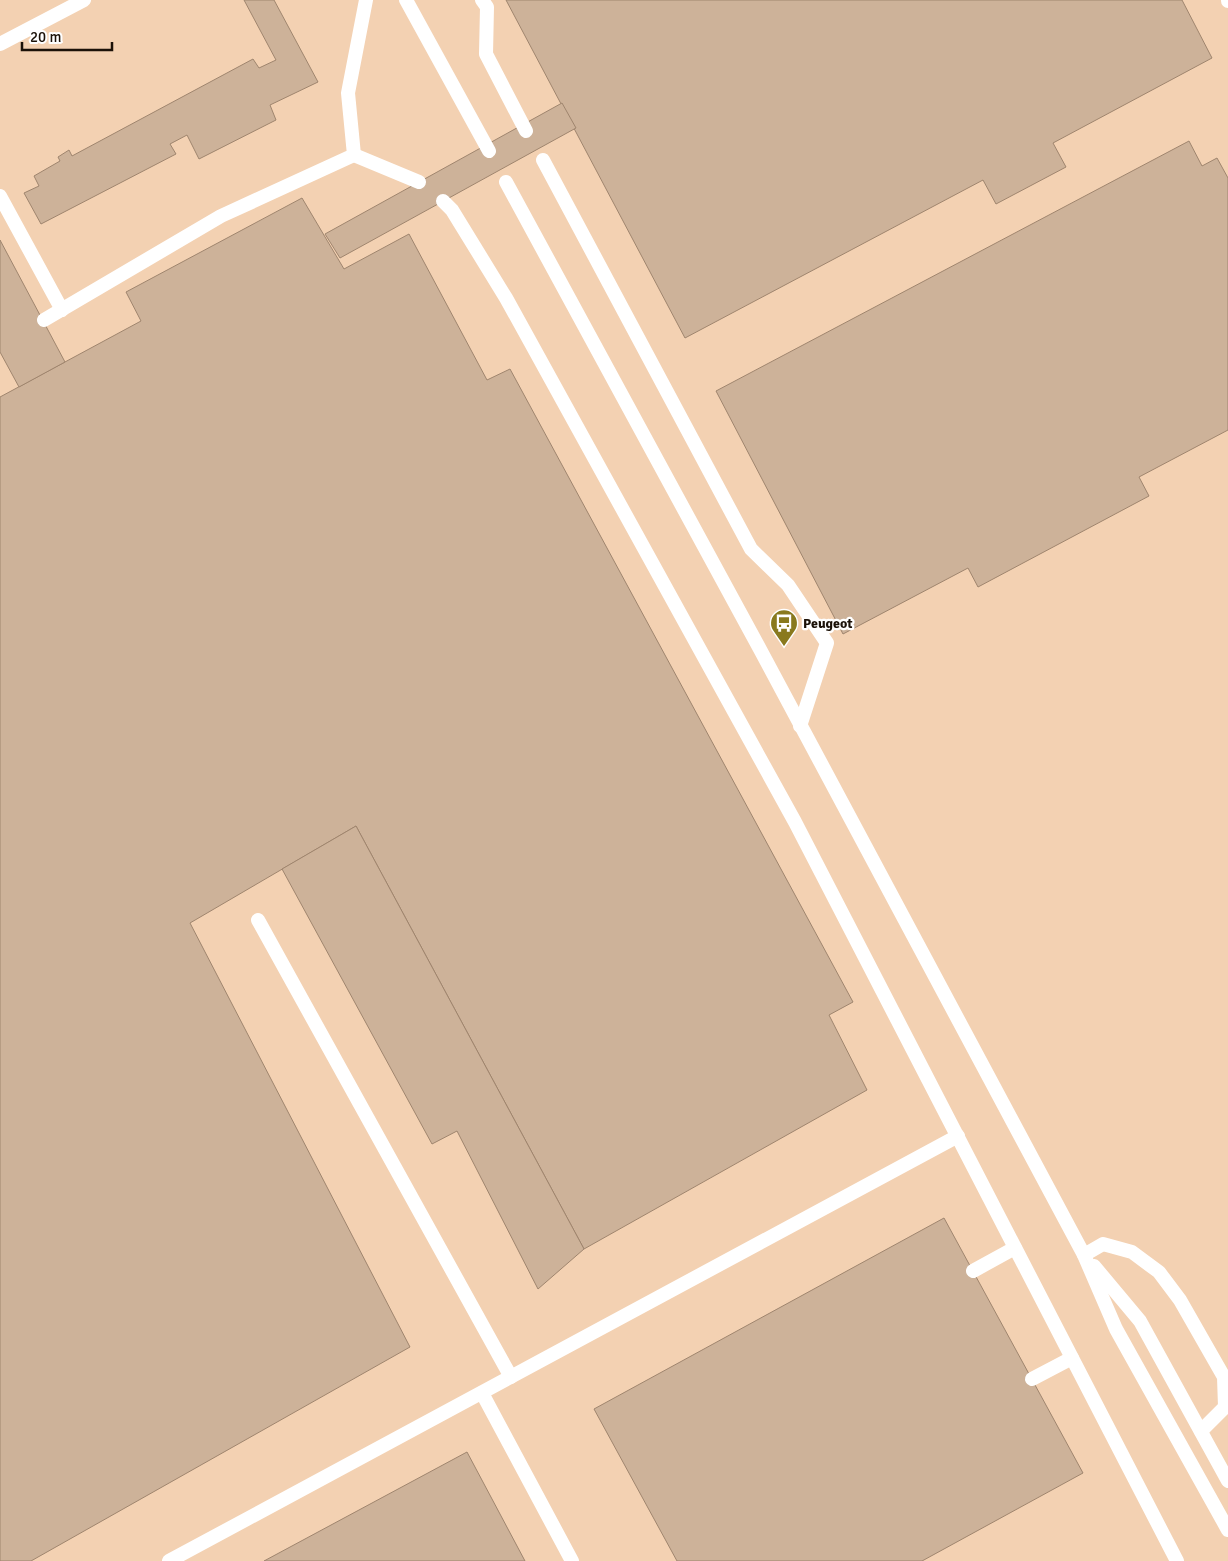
<svg xmlns="http://www.w3.org/2000/svg" width="1228" height="1561" font-family="Signika,sans-serif">
	<rect width="100%" height="100%" fill="#fadec4"/>
	<!-- built -->
	<rect fill="#f3d1b2" x="0" y="0" width="1228" height="1561"/>
	<!-- building -->
	<g fill="#cdb299" stroke="#9f856e">
		<path d="M244 0H274L318 82 270 105 276 120 199 159 187 135 170 144 176 154 41 224 24 193 39 186 34 176 60 161 58 157 69 150 72 156 253 59 259 68 276 60Z"/>
		<path d="M506 0H1182L1212 58 1053 143 1066 167 996 204 983 180 685 338Z"/>
		<path d="M562 103 576 128 340 258 325 234Z"/>
		<path d="M1189 141 1202 166 1217 158 1228 178V430L1139 477 1149 496 978 587 968 568 843 634 716 391Z"/>
		<path d="M302 198 344 269 409 234 487 380 510 369 853 1002 829 1015 867 1090 584 1249 356 826 190 923 410 1347 31 1561H0V397L141 321 126 292Z"/>
		<path d="M0 240 65 362 19 387 0 352Z"/>
		<path d="M356 826 584 1249 538 1289 457 1131 432 1144 282 869Z"/>
		<path d="M944 1218 1083 1473 922 1561H677L594 1409Z"/>
		<path d="M467 1452 525 1561H264Z"/>
	</g>
	<g fill="none" stroke-linecap="round" stroke-linejoin="round">
		<!-- service -->
		<g stroke="#fff" stroke-width="14">
			<path d="M406 0 489 151"/>
			<path d="M482 0 487 7 486 54 526 131"/>
			<path d="M1228 0V1"/>
			<path d="M0 44 84 0"/>
			<path d="M354 155 419 182"/>
			<path d="M543 160 751 549 788 585 827 643 800 726"/>
			<path d="M506 182 762 653 1084 1255 1116 1329 1228 1530"/>
			<path d="M0 196 62 310"/>
			<path d="M443 201 452 210 506 298 795 822 1177 1561"/>
			<path d="M44 320 221 216 354 155 348 93 366 0"/>
			<path d="M258 920 511 1377"/>
			<path d="M1084 1255 1103 1244 1132 1252 1159 1272 1180 1300 1224 1377 1225 1407 1201 1431"/>
			<path d="M1094 1266 1140 1321 1228 1481"/>
			<path d="M973 1271 1015 1248"/>
			<path d="M1032 1379 1072 1358"/>
			<path d="M482 1393 572 1561"/>
			<path d="M169 1561 958 1136"/>
		</g>
	</g>
	<!-- icons -->
	<defs>
		<g id="bus-pin" transform="scale(1.4375)"><path d="M0 17L-7.5 6A9.5 9.5 0 1 1 7.5 6Z" fill="#89791e" stroke="#fff"/><path d="M-5-6H5V4H4V6H2V4H-2V6H-4V4H-5ZM-3.5-4V0h7V-4ZM-3.5 1.2v1.5H-2V1.2ZM2 1.2v1.5H3.5V1.2Z" fill="#fff"/></g>
	</defs>
	<g fill-rule="evenodd">
		<use href="#bus-pin" x="784" y="623"/>
	</g>
	<g text-anchor="middle" dominant-baseline="central" stroke-width="4.5" stroke-linejoin="round" paint-order="stroke">
		<!-- poi labels -->
		<g font-size="14" font-weight="bold" fill="#1b1108" stroke="#fff" text-anchor="start">
			<text x="803" y="623">Peugeot</text>
		</g>
	</g>
	<!-- scale -->
	<path d="M22 42v8h90v-8" fill="none" stroke="#1b1108" stroke-width="2.5"/>
	<text x="30" y="42" font-size="15" fill="#1b1108" stroke="#ffffff" stroke-width="4" paint-order="stroke">20 m</text>
</svg>
